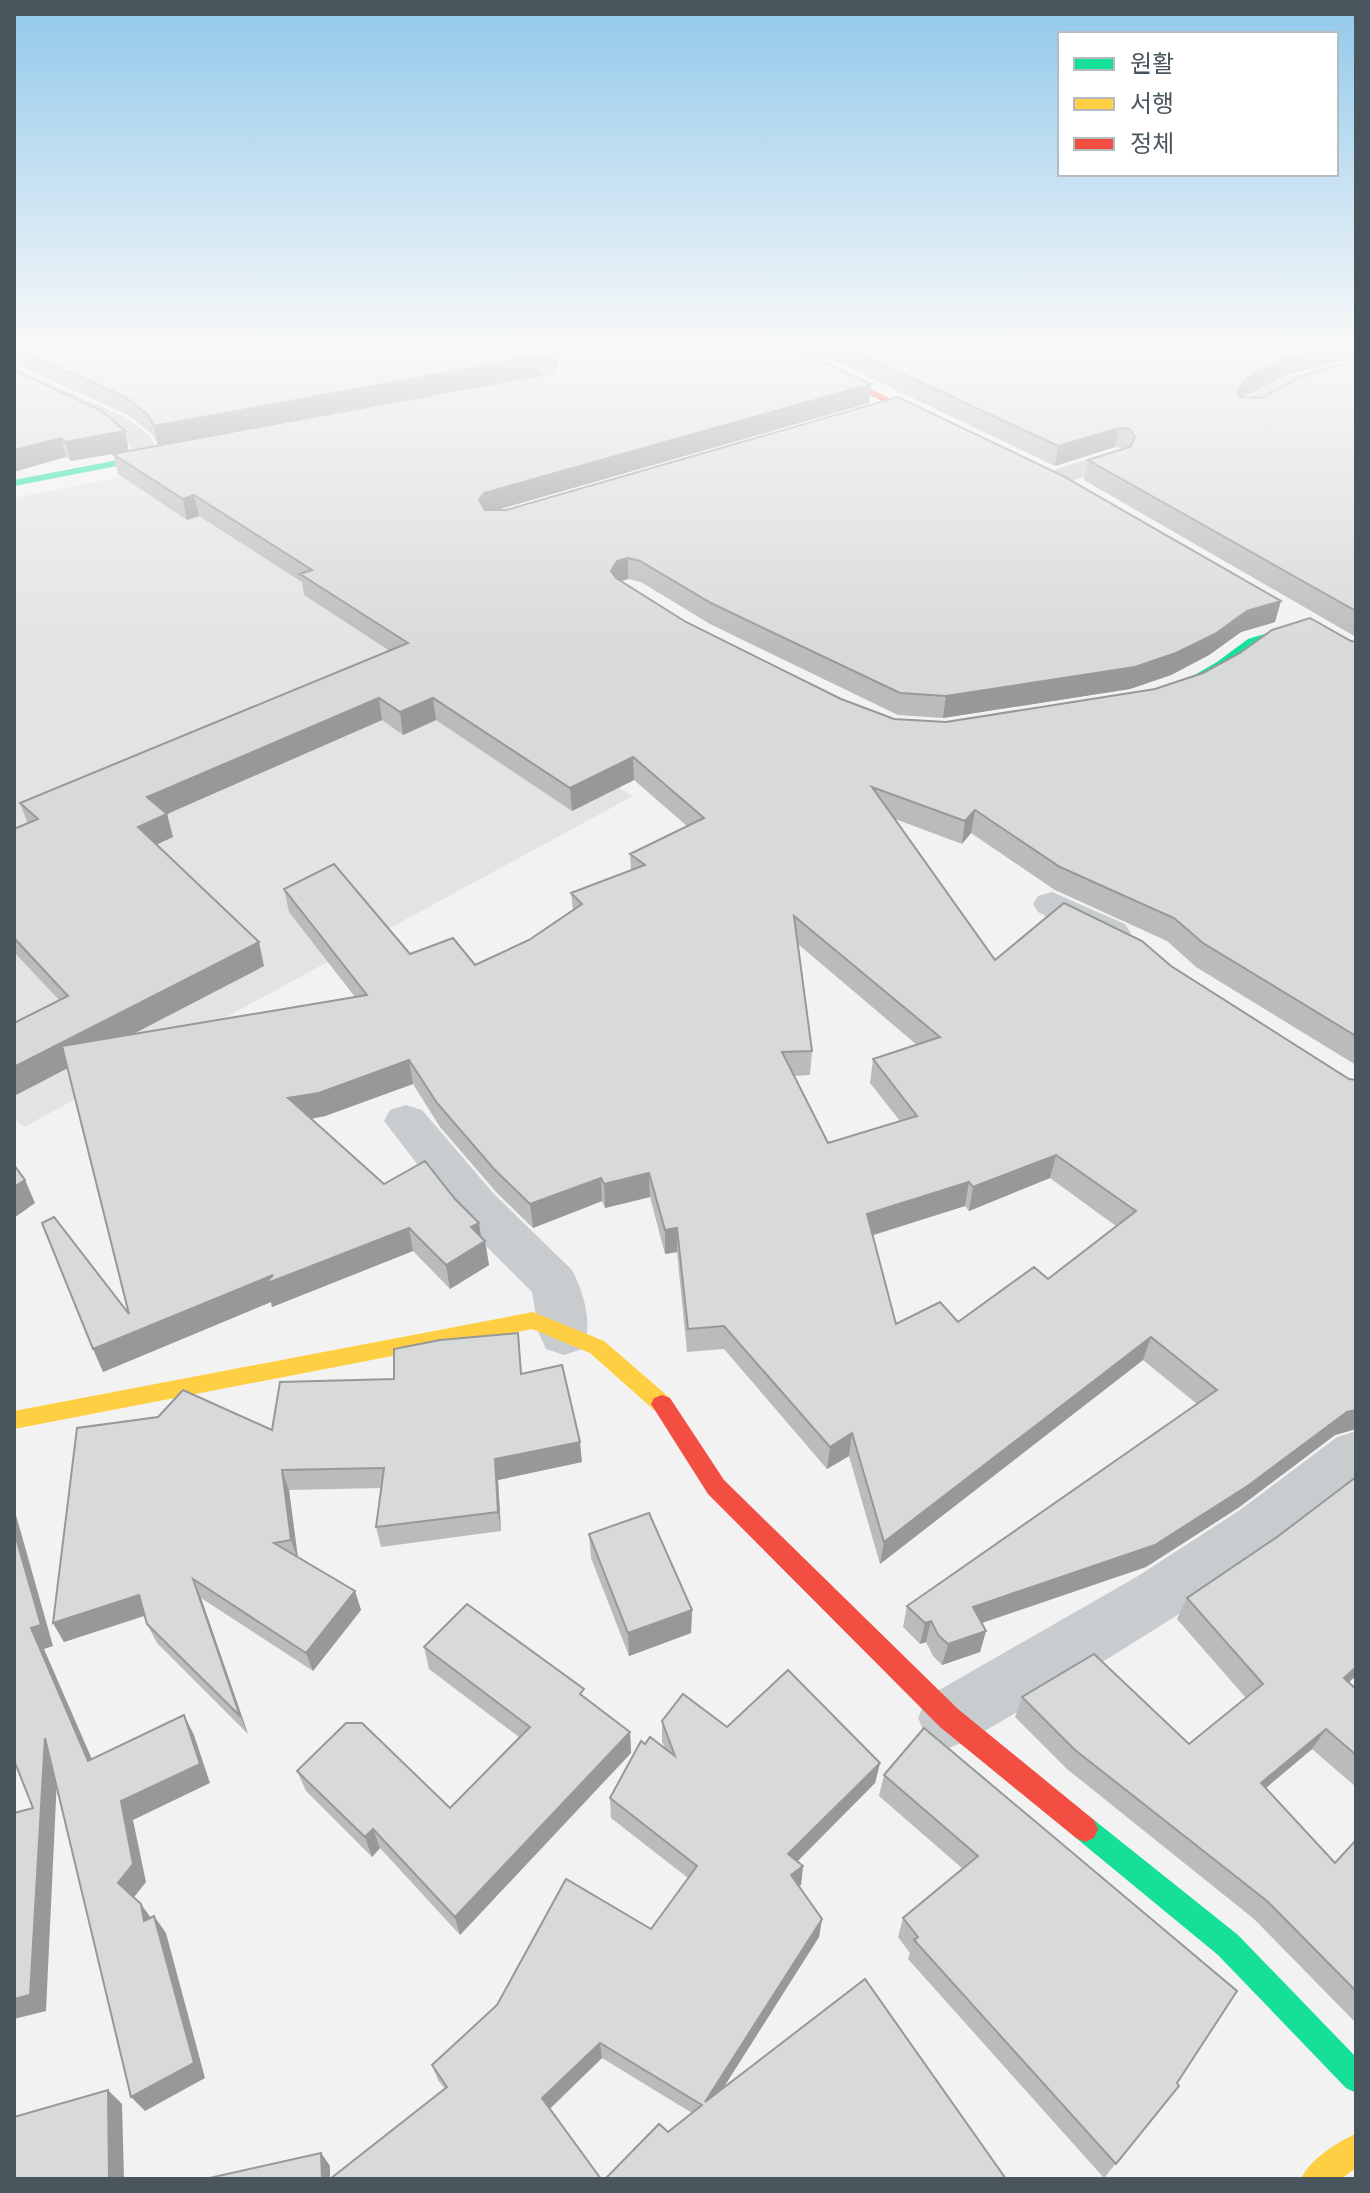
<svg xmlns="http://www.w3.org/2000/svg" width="1370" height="2193" font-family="'Golos Text','Noto Sans KR',sans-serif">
	<rect width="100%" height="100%" fill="#f2f2f2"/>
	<!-- education -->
	<path fill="#e4e3e4" d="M257 450 542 743 633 796 24 1127 14 1118V498Z"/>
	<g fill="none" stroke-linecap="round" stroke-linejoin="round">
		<!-- street -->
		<g fill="#c9ccce" fill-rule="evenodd">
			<path d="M1356 360V374L1294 393 1256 415H1238L1235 410C1255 380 1322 367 1356 360Z"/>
			<path d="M14 367 127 418 150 436 161 457 157 463H139L130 445 109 428 14 383Z"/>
			<path d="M1116 450 1125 452 1129 458 1125 464 1053 487 1044 485 1040 479 1044 473Z"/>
			<path d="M1052 892 1125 924 1131 933 1125 942C1095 950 1064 926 1038 912L1033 904 1038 896Z"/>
			<path d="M406 1105 422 1110 495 1195 572 1270C584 1293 594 1326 582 1349L564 1355 546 1349 539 1334 532 1292 461 1221 384 1121 390 1110Z"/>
			<path d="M1356 1431V1486C1237 1585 1103 1662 971 1739L949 1748 927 1739 918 1718 927 1697 1138 1576 1240 1510 1337 1437Z"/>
		</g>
		<!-- fast -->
		<g fill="#16e098" fill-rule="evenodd">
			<path d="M175 449 179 450V454L14 486V480Z"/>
			<path d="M1307 621 1311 622V628C1294 633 1273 637 1257 645 1236 656 1202 693 1176 690L1174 687 1217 662 1248 639Z"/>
			<path d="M1085 1816 1094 1820 1238 1935 1356 2057V2093L1346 2088 1218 1955 1076 1838 1072 1829 1076 1820Z"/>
		</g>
		<!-- slow -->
		<g fill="#ffcf43" fill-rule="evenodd">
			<path d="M533 1312 604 1341 670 1398 673 1404 670 1410 662 1413 654 1410 590 1353 532 1329 14 1429V1411Z"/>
			<path d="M1356 2134V2168L1341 2179H1301C1309 2160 1337 2142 1356 2134Z"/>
		</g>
		<!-- jam -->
		<g fill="#f24e42" fill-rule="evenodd">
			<path d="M768 344H781L945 426 936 428Z"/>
			<path d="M662 1395 670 1398 724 1480 958 1709 1094 1820 1098 1829 1094 1838 1085 1842 1076 1838 940 1727 708 1494 651 1404 654 1398Z"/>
		</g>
	</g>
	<!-- wall -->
	<g fill="#babbbb" fill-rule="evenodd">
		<path d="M14 344H787L869 403 496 510 1275 622 1241 632 1209 655 1171 675 1130 689 943 718 898 715 710 624 641 582 628 579 620 581 686 622 841 699 894 719 946 722 1155 689 1351 641 1356 642V1065L1196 967 1167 941 1055 890 971 833 962 844 895 819 995 960 1171 966 1349 1079 1356 1080V1429L1335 1435 1238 1508 1146 1567 982 1623 986 1631 980 1652 942 1665 933 1656 926 1642 920 1644 903 1627 907 1606 1197 1404 1143 1360 880 1564 849 1456 827 1469 724 1349 687 1352 677 1252 665 1254 650 1197 605 1208 602 1201 533 1228 497 1193 440 1127 413 1084 325 1116 311 1119 384 1184 455 1199 479 1223 481 1237 485 1241 489 1265 450 1289 413 1251 272 1307 271 1302 103 1372 129 1314 68 1068 14 1096V1023L59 1000 14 952V829L28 824 20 803 390 651 304 595 302 582 199 516 187 520 118 474 113 454 544 374 158 445 152 434 128 415 14 364ZM382 720 403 735 436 720 572 811 634 780 687 826 630 854 631 870 571 893 573 910 529 940 475 965 410 954 284 889 289 912 355 997 133 1034 264 966 156 845 173 837 167 814ZM798 944 917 1045 873 1059 870 1083 900 1121 828 1143 794 1076 810 1075 812 1051ZM1050 1178 1116 1226 1048 1279 958 1322 896 1324 872 1235 965 1206 969 1211Z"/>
		<path d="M799 344H1356V358L1289 374 1242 397 1262 398 1356 360V637L1084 480 1088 460 1124 449 1115 447 1055 466Z"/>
		<path d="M14 370 129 451 71 461 66 457Z"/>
		<path d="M518 1333 522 1374 582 1462 498 1480 501 1531 381 1547 376 1527 381 1488 289 1490 298 1557 355 1591 361 1610 313 1671 201 1598 248 1734 157 1643 147 1624 145 1616 64 1642 53 1623 272 1430 394 1379Z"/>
		<path d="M589 1534 692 1610 691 1633 629 1656 591 1558Z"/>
		<path d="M1277 1537 1349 1682 1356 1689V1787L1312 1749 1266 1788 1335 1863 1356 1840V2023L1254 1919 1067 1769 1015 1717 1022 1697 1189 1744 1246 1698 1177 1619 1187 1598Z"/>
		<path d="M424 1647 585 1698 630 1732 631 1753 460 1935 380 1848 372 1857 306 1791 297 1771 450 1808 519 1737 429 1669Z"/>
		<path d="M788 1670 880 1763 875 1783 797 1861 803 1866 801 1885 799 1886 822 1919 819 1937 722 2089 865 1979 1006 2179H605L659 2124 668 2132 692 2113 602 2058 550 2109 601 2179H205L321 2153 330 2166V2179L445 2089 438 2080 432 2065 497 2005 566 1879 651 1929 688 1878 611 1818 610 1798 641 1741 645 1744 650 1737 665 1748 662 1742V1721L683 1694 727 1727Z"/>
		<path d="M924 1728 1179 2086 1104 2178 908 1959 910 1953 898 1937 903 1918 963 1869 879 1796 884 1775Z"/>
	</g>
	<!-- shaded-wall -->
	<g fill="#979999">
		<path d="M1338 344H1356L1355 357 1289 374 1243 397 1232 410 1237 391 1247 378 1294 355Z"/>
		<path d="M541 355 542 374 158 445 154 426Z"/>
		<path d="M871 384 869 403 486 513 479 500 484 493Z"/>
		<path d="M1119 428 1115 447 1055 466 1058 446Z"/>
		<path d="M125 431 129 451 71 461 65 442Z"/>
		<path d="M61 438 66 457 14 472V450Z"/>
		<path d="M194 495 199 516 187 520 183 499Z"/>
		<path d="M628 558V579L617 582 611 571 617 561Z"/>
		<path d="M1281 601 1275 622 1241 632 1209 655 1171 675 1130 689 943 718 946 696Z"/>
		<path d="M379 698 382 720 167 814 173 837 144 850 138 827 147 797Z"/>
		<path d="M433 698 436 720 403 735 400 712Z"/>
		<path d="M633 757 634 780 572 811 570 788Z"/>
		<path d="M975 810 971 833 962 844 965 821Z"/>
		<path d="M259 942 264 966 14 1096V1067Z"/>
		<path d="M409 1060 413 1084 325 1116 294 1122 288 1098Z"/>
		<path d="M1056 1155 1050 1178 969 1211 973 1187Z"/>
		<path d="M649 1173 650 1197 605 1208 604 1184Z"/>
		<path d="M601 1178 602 1201 533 1228 530 1204Z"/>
		<path d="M25 1180 35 1203 14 1218V1187Z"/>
		<path d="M969 1182 965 1206 864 1238 867 1214Z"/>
		<path d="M479 1223 482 1243 485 1241 489 1265 450 1289 446 1265 471 1227Z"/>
		<path d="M409 1228 413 1251 272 1307 271 1302 103 1372 93 1349 273 1275Z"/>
		<path d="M677 1228V1252L665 1254V1230Z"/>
		<path d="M1151 1337 1143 1360 880 1564 884 1542Z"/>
		<path d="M1356 1410V1429L1335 1435 1238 1508 1146 1567 967 1628 973 1607 1347 1412Z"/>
		<path d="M852 1433 849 1456 827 1469 830 1447Z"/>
		<path d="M580 1442 582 1462 498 1480 501 1531 498 1512 495 1459Z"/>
		<path d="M282 1470 289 1490 298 1560 291 1540Z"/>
		<path d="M14 1508 53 1646 44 1649 101 1780 88 1761 31 1628 14 1531Z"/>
		<path d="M193 1579 201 1598 248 1734 240 1716Z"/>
		<path d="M355 1591 361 1610 313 1671 306 1653Z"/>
		<path d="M139 1595 149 1614 64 1642 53 1623Z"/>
		<path d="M692 1610 691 1633 629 1656 628 1633Z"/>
		<path d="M931 1621 926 1642 920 1644 925 1623Z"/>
		<path d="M986 1631 980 1652 942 1665 948 1644Z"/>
		<path d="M1356 1667V1676L1330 1699 1344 1678Z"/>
		<path d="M184 1715 194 1735 210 1783 133 1820 146 1882 131 1901 118 1883 121 1801Z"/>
		<path d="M1326 1729 1312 1749 1249 1802 1261 1783Z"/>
		<path d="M630 1732 631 1753 460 1935 455 1917Z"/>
		<path d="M45 1738 58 1757 46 2011 14 2019V1999Z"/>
		<path d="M880 1763 875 1783 786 1873 788 1854Z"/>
		<path d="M373 1829 380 1848 372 1857 365 1837Z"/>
		<path d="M803 1866 801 1885 789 1894 791 1875Z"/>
		<path d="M141 1904 153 1921H144Z"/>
		<path d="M154 1916 166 1933 205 2078 145 2111 131 2097Z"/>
		<path d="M822 1919 819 1937 705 2117V2102Z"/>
		<path d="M600 2043 602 2058 545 2113 542 2098Z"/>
		<path d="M108 2090 122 2104 124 2179H109Z"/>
		<path d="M321 2153 330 2166V2179H322Z"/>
	</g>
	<!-- building -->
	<g fill="#d8dada" stroke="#979999" stroke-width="2" fill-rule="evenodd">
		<path d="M14 344H787L871 384 484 493 479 500 485 510H506L898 397 1063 476 1281 601 1247 611 1215 634 1176 653 1135 667 946 696 900 693 711 603 640 561 628 558 617 561 611 571 616 578 686 622 841 699 894 719 946 722 1155 689 1203 673 1240 653 1272 630 1310 618 1351 641 1356 642V1036L1203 943 1174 918 1060 867 975 810 965 821 872 787 995 960 1064 903 1142 941 1171 966 1349 1079 1356 1080V1410L1347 1412 1249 1485 1155 1545 973 1607 986 1631 948 1644 938 1635 931 1621 925 1623 907 1606 1217 1390 1151 1337 884 1542 852 1433 830 1447 724 1326 688 1329 677 1228 665 1230 649 1173 604 1184 601 1178 530 1204 494 1169 437 1103 409 1060 319 1093 288 1098 384 1184 425 1161 455 1199 479 1223 471 1227 485 1241 446 1265 409 1228 265 1284 273 1275 93 1349 42 1223 54 1217 129 1314 62 1046 367 995 284 889 334 864 410 954 453 938 475 965 529 940 582 904 571 893 645 865 630 854 704 818 633 757 570 788 433 698 400 712 379 698 147 797 167 814 138 827 259 942 14 1067V1023L68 996 14 938V829L38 819 20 803 408 643 300 574 312 570 194 495 183 499 113 454 551 373 557 364 552 357 541 355 154 426 147 414 124 396 14 348ZM794 916 940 1037 873 1059 917 1116 828 1143 782 1052 812 1051ZM1056 1155 1136 1211 1048 1279 1034 1267 958 1322 940 1302 896 1324 867 1214 969 1182 973 1187Z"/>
		<path d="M839 344H1338L1294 355 1247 378 1237 391 1240 397 1262 398 1300 377 1356 360V611L1088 460 1130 447 1135 437 1130 429 1119 428 1058 446Z"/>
		<path d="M14 370 102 411 125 431 65 442 61 438 14 450Z"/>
		<path d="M14 1165 25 1180 14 1187Z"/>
		<path d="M518 1333 521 1374 562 1365 580 1442 495 1459 498 1512 376 1527 384 1468 282 1470 291 1540 274 1543 355 1591 306 1653 193 1579 240 1716 147 1624 139 1595 53 1623 77 1428 158 1417 183 1390 272 1430 280 1382 394 1379V1349L440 1340Z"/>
		<path d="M1356 1477V1667L1344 1678 1356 1689V1755L1326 1729 1261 1783 1335 1863 1356 1840V1991L1267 1901 1075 1750 1022 1697 1094 1654 1189 1744 1263 1684 1187 1598 1277 1537Z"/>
		<path d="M649 1513 692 1610 628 1633 589 1534Z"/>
		<path d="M14 1531 41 1625 31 1628 88 1761 184 1715 200 1764 121 1801 133 1864 118 1883 141 1904 144 1921 154 1916 194 2063 131 2097 45 1738 30 1995 14 1999V1813L33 1808 14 1760Z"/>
		<path d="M467 1604 584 1689 580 1694 630 1732 455 1917 373 1829 365 1837 297 1771 346 1723H362L450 1808 530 1727 424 1647Z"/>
		<path d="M788 1670 880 1763 788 1854 803 1866 791 1875 822 1919 705 2102 865 1979 1006 2179H605L659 2124 668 2132 702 2105 600 2043 542 2098 601 2179H330L447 2087 432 2065 497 2005 566 1879 651 1929 697 1866 610 1798 641 1741 645 1744 650 1737 675 1756 662 1721 683 1694 727 1727Z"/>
		<path d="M924 1728 1237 1991 1177 2083 1179 2086 1116 2164 914 1940 918 1937 903 1918 978 1856 884 1775Z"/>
		<path d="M108 2090 109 2179H14V2117Z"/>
		<path d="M321 2153 322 2179H205Z"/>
	</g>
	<!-- sky -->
	<linearGradient id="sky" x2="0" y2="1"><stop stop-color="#90c8ea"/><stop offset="0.53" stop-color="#f9f9f9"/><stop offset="1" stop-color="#f9f9f9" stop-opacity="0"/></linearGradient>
	<rect width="1370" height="651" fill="url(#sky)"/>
	<!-- border -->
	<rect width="1370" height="2193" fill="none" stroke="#49565e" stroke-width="32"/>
	<!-- legend -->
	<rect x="1058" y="32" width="280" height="144" fill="#ffffff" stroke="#b6bbbf" stroke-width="2"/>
	<rect x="1074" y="58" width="40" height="12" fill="#16e098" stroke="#b6bbbf" stroke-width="2"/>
	<text x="1130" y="72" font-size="24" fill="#49565e">원활</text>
	<rect x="1074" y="98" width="40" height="12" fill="#ffcf43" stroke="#b6bbbf" stroke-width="2"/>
	<text x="1130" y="112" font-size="24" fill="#49565e">서행</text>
	<rect x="1074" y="138" width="40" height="12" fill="#f24e42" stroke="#b6bbbf" stroke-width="2"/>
	<text x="1130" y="152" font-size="24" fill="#49565e">정체</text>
</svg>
